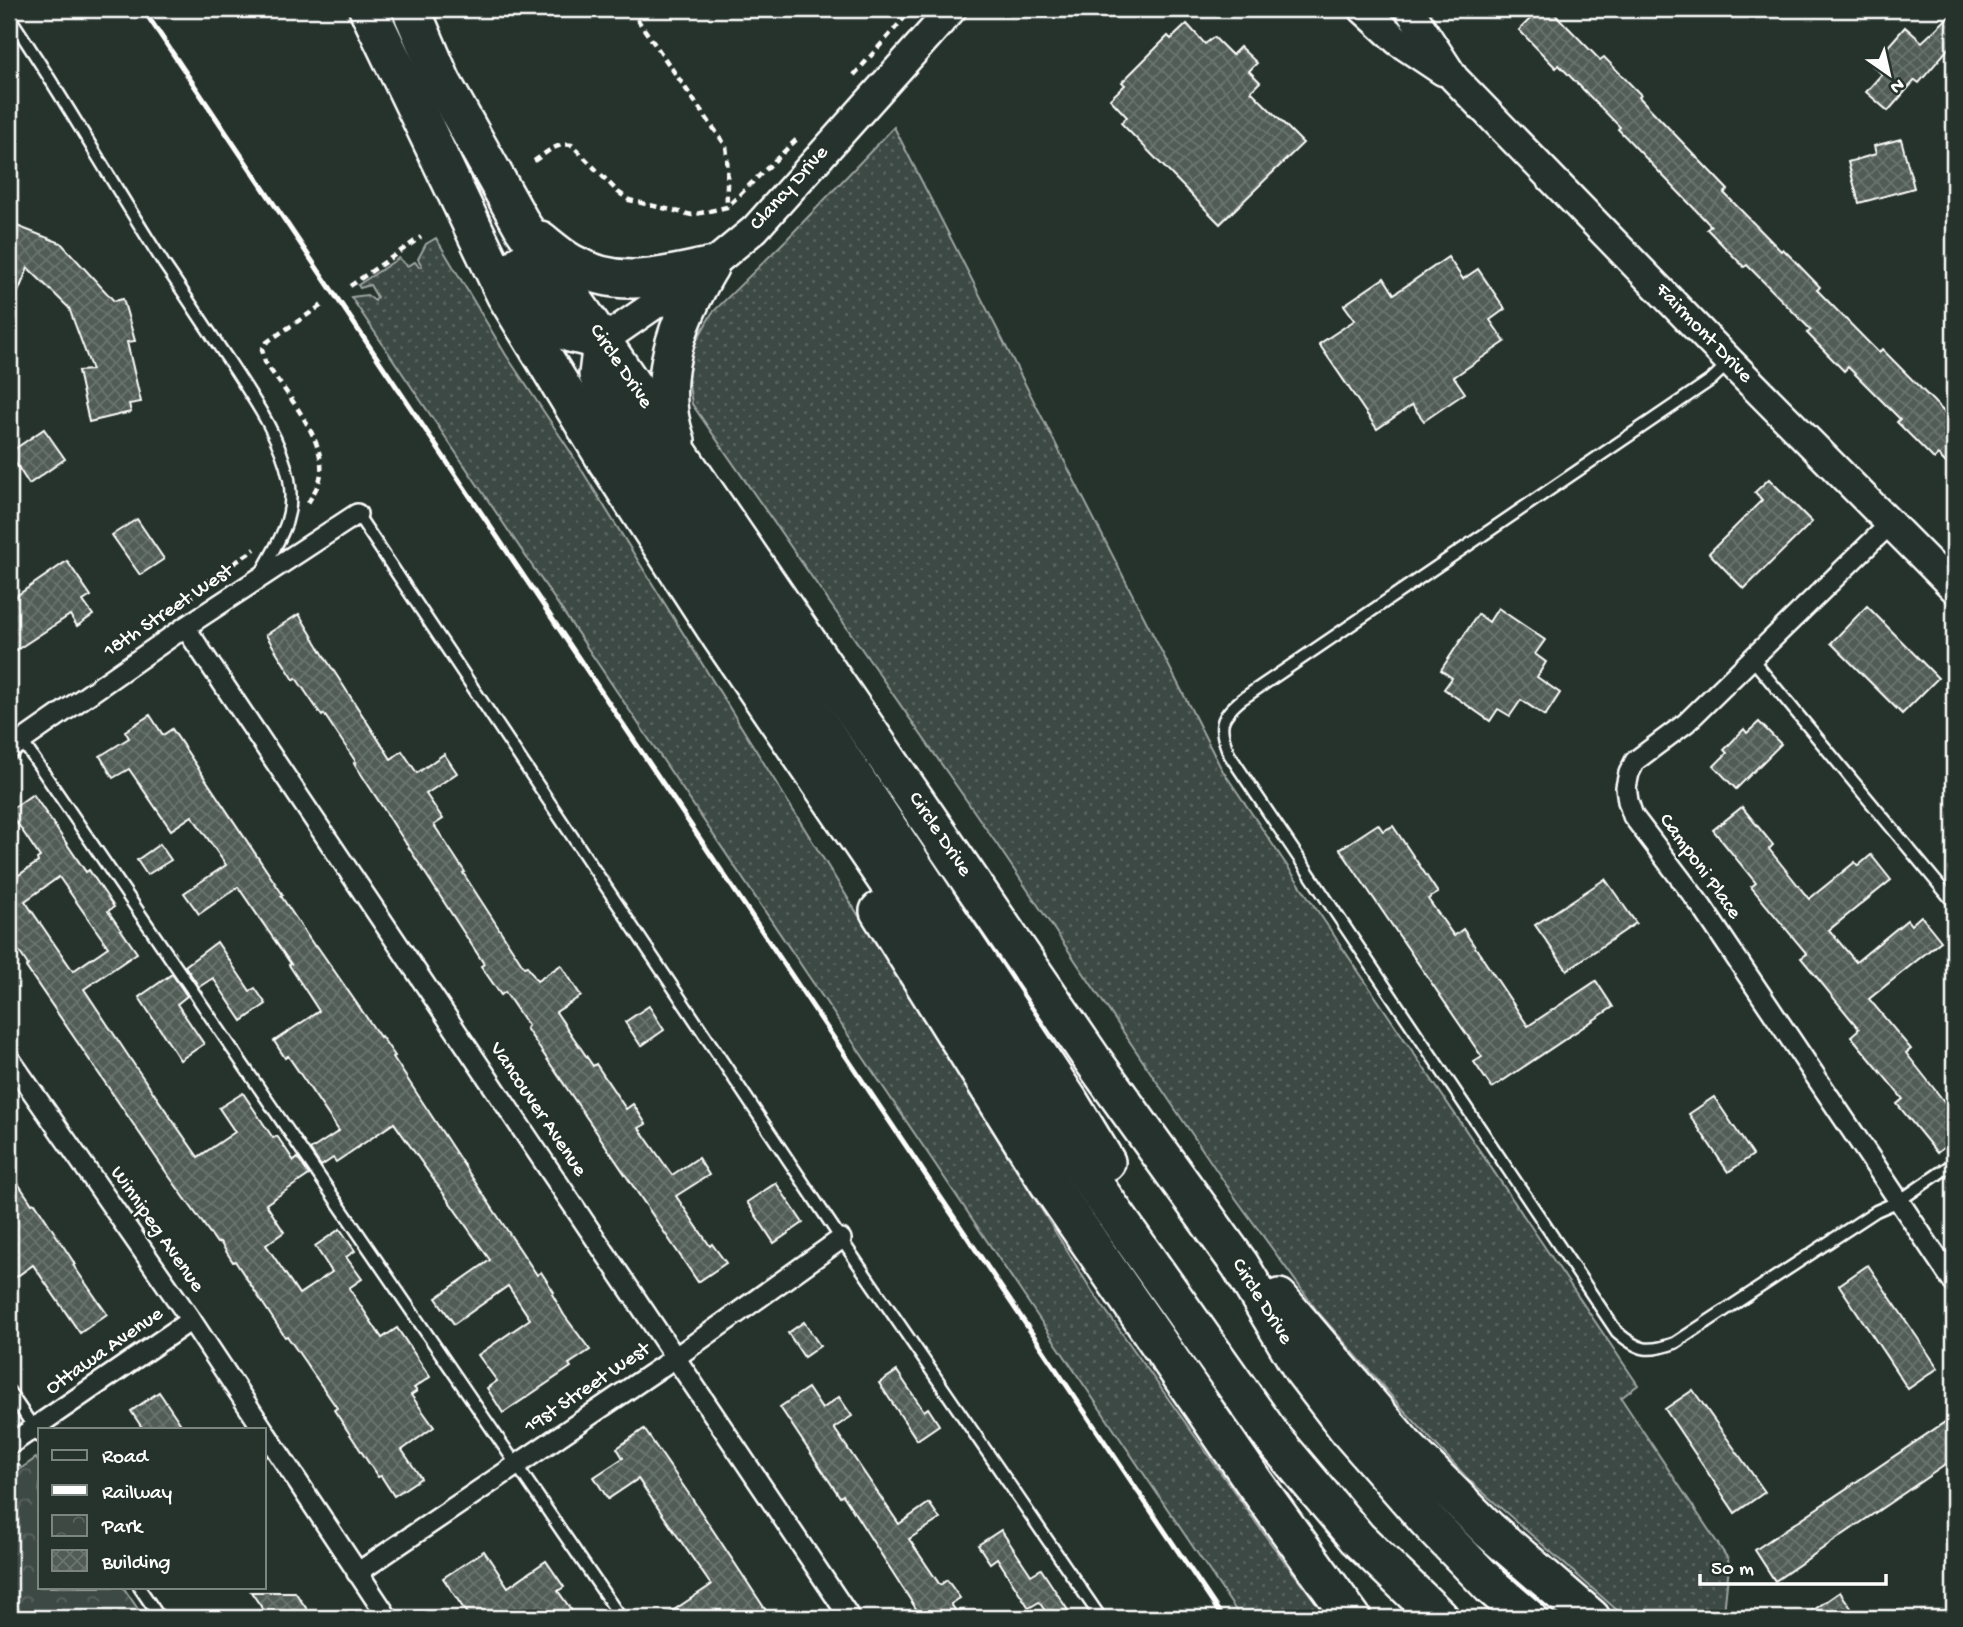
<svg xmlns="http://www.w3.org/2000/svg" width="1963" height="1627" font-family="'Gochi Hand',sans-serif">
	<defs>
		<pattern id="grass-dots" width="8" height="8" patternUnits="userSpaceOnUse" patternTransform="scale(1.75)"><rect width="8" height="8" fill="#3e4944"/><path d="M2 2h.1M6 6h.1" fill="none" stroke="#5b6460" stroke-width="1.8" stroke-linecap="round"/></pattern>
		<pattern id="park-crowns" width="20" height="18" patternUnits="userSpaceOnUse" patternTransform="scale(1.75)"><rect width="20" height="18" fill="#3e4944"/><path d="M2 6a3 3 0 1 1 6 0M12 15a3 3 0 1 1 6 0" fill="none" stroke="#5b6460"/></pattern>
		<pattern id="building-cross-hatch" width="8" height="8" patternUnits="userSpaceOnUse" patternTransform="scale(1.75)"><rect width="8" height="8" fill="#515c57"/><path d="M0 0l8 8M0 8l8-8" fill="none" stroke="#6b7470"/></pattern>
	</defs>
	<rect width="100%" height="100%" fill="#26332d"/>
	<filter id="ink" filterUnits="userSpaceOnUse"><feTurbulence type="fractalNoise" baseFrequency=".0143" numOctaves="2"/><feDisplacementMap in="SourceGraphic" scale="14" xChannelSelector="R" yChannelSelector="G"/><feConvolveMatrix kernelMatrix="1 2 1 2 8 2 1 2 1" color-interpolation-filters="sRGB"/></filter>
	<g filter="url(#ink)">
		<!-- grass -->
		<g fill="url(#grass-dots)" stroke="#9ea4a2" stroke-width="2">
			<path d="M894 127 1221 768 1638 1385 1621 1398 1728 1559 1729 1565 1724 1613 1727 1618H1626L1469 1480 1400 1406 1318 1312 1229 1189 996 843 692 404 688 378 693 347 712 313 786 240Z"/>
			<path d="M436 238 506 355 568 448 1092 1291 1272 1545 1328 1618H1241L351 297 367 295 375 301 377 297 370 285 360 288 358 285 399 258 407 266 415 262 419 267 422 266 418 259 426 244Z"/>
		</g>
		<!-- park -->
		<path fill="url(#park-crowns)" stroke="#9ea4a2" stroke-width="2" d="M36 1458 40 1465V1587H123L144 1618H9V1477Z"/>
		<!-- building -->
		<g fill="url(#building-cross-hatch)" stroke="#fff" stroke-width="2" fill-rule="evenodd">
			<path d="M1540 9H1550L1600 60 1604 57 1641 95 1639 97 1728 190 1724 193 1781 251 1783 249 1820 287 1817 290 1879 353 1882 349 1954 422V471L1938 455 1934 459 1897 422 1900 419 1848 367 1844 371 1807 333 1811 330 1747 265 1744 267 1707 229 1711 226 1618 129 1620 127 1559 65 1556 68 1519 30Z"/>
			<path d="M1954 12V42L1919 83 1915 80 1888 111 1866 92 1882 74 1872 65 1905 27 1922 42Z"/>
			<path d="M1187 24 1205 44 1214 37 1232 55 1240 47 1257 63 1249 71 1260 82 1251 91 1303 143 1220 224 1121 123 1127 117 1110 99 1125 85 1122 82 1168 36 1171 39Z"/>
			<path d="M1901 139 1914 188 1859 203 1848 162 1876 154 1874 146Z"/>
			<path d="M9 223 61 243 114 301 123 299 135 341 127 342 141 402 129 404 131 412 89 422 78 371 92 370 69 308 28 268 9 314Z"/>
			<path d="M1448 257 1463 279 1478 269 1505 309 1490 320 1505 342 1454 377 1465 393 1424 421 1412 405 1377 429 1319 344 1355 320 1344 305 1384 278 1394 294Z"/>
			<path d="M44 429 65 459 29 484 9 453Z"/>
			<path d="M1769 479 1812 522 1744 589 1709 553 1762 500 1755 492Z"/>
			<path d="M137 519 164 559 140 575 112 535Z"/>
			<path d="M67 561 91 596 83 601 93 615 77 626 70 615 9 655V601Z"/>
			<path d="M1867 606 1938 678 1902 714 1831 643Z"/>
			<path d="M1498 608 1545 640 1535 654 1546 662 1537 677 1560 693 1545 716 1521 700 1510 716 1498 709 1490 721 1444 689 1452 678 1441 670 1478 614 1489 622Z"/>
			<path d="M299 614 326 659 391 759 402 751 417 773 444 754 457 773 426 794 443 819 434 825 465 872 463 873 524 967 527 966 537 981 561 965 581 996 556 1012 593 1066 596 1064 626 1109 633 1104 646 1124 639 1128 672 1175 698 1158 709 1175 676 1196 710 1246 712 1244 726 1263 698 1282 526 1028 528 1026 505 992 501 995 481 966 484 964 354 763 356 762 324 714 322 716 296 678 294 680 266 635Z"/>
			<path d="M150 715 163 735 172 729 283 895 281 896 315 947 317 946 380 1037 381 1036 395 1056 393 1057 469 1173 537 1275 541 1272 554 1292 552 1294 564 1315 590 1350 569 1364 571 1367 503 1413 487 1388 497 1381 478 1355 530 1319 508 1286 454 1324 436 1298 490 1260 394 1123 336 1162 333 1158 321 1166 310 1150 339 1131 288 1056 285 1058 274 1041 319 1011 289 965 291 964 238 887 199 914 184 893 226 865 192 816 171 830 129 769 113 778 100 756 129 738 125 731Z"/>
			<path d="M1759 722 1781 744 1736 789 1714 766 1727 753 1724 750 1744 729 1747 733Z"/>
			<path d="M33 794 86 872 89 870 114 907 108 911 137 953 84 989 135 1066 198 1157 235 1132 219 1108 243 1093 273 1138 277 1136 294 1161 298 1158 309 1175 266 1204 284 1232 266 1245 299 1294 332 1272 315 1246 340 1229 355 1251 346 1257 362 1279 349 1288 382 1338 397 1328 430 1377 414 1388 417 1391 411 1395 434 1427 402 1450 421 1478 394 1496 381 1476 378 1477 334 1410 337 1408 287 1336 285 1337 235 1261 233 1262 220 1242 217 1243 166 1172 26 967 28 965 9 936V877L11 880 38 862 37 859 40 857 9 811ZM59 877 108 947 73 971 25 901Z"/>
			<path d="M1742 807 1773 845 1769 849 1809 899 1855 862 1858 866 1871 855 1891 880 1829 930 1856 962 1907 920 1911 925 1921 916 1941 941 1869 999 1911 1049 1906 1053 1954 1114V1139L1937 1153 1897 1104 1903 1099 1851 1036 1859 1029 1801 958 1807 954 1751 887 1756 883 1713 830Z"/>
			<path d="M1378 824 1383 831 1393 826 1438 893 1428 899 1454 936 1463 929 1528 1026 1596 981 1613 1007 1492 1088 1474 1062 1482 1057 1340 849Z"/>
			<path d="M160 844 171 860 147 875 137 860Z"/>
			<path d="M1605 879 1636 923 1567 970 1535 925Z"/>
			<path d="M217 942 250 991 255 988 266 1004 242 1021 213 978 199 987 185 966Z"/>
			<path d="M172 974 187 996 177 1004 204 1044 180 1060 139 997Z"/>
			<path d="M649 1006 664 1030 641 1046 625 1022Z"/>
			<path d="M1714 1097 1753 1155 1728 1172 1689 1114Z"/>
			<path d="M9 1170 32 1204 35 1203 75 1264 73 1265 107 1314 80 1333 33 1265 9 1282Z"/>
			<path d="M776 1183 803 1223 774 1243 747 1202Z"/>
			<path d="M1868 1265 1938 1368 1908 1389 1839 1285Z"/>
			<path d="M804 1322 820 1346 804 1357 788 1333Z"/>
			<path d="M897 1371 924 1411 928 1408 939 1425 917 1440 879 1383Z"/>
			<path d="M808 1388 822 1409 839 1397 852 1416 834 1428 899 1524 929 1503 940 1519 909 1539 940 1585 947 1580 960 1598 951 1604 961 1618H922L843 1495 840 1497 780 1407Z"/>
			<path d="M1693 1390 1765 1492 1735 1513 1665 1409Z"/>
			<path d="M159 1392 184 1429H143L131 1411Z"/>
			<path d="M1954 1416V1459L1775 1581 1755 1550Z"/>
			<path d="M644 1429 689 1494 771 1618H662L711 1585 638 1479 608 1499 594 1477 623 1458 617 1448Z"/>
			<path d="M1001 1530 1031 1575 1041 1569 1073 1618H1050L1039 1602 1029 1608 997 1558 990 1563 978 1545Z"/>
			<path d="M484 1551 508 1587 546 1561 564 1587 558 1591 577 1618H470L443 1578Z"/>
			<path d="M251 1592H295L313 1618H269Z"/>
			<path d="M1840 1592 1858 1618H1802Z"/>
		</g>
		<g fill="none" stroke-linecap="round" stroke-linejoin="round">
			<!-- lane casing -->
			<g stroke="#fff" stroke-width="15">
				<g id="lane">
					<path d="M9 16C64 97 111 182 164 264 186 296 207 329 229 361 253 398 280 436 289 479 296 518 279 540 261 573"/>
					<path d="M1729 363 1711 380 1242 699C1219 718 1218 726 1229 754L1617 1332C1639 1351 1648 1353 1675 1343L1876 1211 1899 1201 1954 1163"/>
					<path d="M357 514 841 1239 1101 1618"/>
					<path d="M1752 659 1954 903"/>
					<path d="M22 741 621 1618"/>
					<path d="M9 1391 40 1437"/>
					<path d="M139 1587 160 1618"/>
				</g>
			</g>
			<!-- street casing -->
			<g stroke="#fff" stroke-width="24">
				<g id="street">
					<path d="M1891 523 1686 723 1635 761 1629 773 1626 787 1628 801 1633 816 1702 907 1954 1283"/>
					<path d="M185 627 850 1618"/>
					<path d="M9 750 185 627 357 514"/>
					<path d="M9 1058 191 1320 263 1429"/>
					<path d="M264 1431 388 1618"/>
					<path d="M9 1445 191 1320"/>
					<path d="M357 1573 676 1357 841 1239"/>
				</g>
			</g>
			<!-- secondary casing -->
			<g stroke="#fff" stroke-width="33">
				<g id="secondary">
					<path d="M1363 9 1398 41 1443 71"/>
					<path d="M1409 9 1454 78 1730 362 1954 588"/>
					<path d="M602 341 709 267 755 229 952 9"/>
				</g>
			</g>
			<!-- highway casing -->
			<g stroke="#fff" stroke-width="42">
				<g id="highway">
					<path d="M368 9 505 294 608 463 721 637 1084 1170 1272 1437 1357 1538 1440 1618"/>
					<path d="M411 9 442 82 523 227 602 341 1092 1059 1240 1265 1302 1369 1351 1433 1427 1520 1491 1586 1528 1618"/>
					<path d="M540 240C550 248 560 257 571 263 618 290 660 277 709 267"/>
					<path d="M521 264 550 314 570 333 595 339"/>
					<path d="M602 342 598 375 617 419 1069 1101 1106 1162"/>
					<path d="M676 441C654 380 678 320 709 267"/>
					<path d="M879 911 1048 1182 1254 1482 1352 1618"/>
					<path d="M1279 1298 1403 1444 1489 1530 1591 1618"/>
				</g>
			</g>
			<!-- path -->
			<g stroke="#fff" stroke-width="4.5" stroke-dasharray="7 5" stroke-linecap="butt">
				<path d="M630 9 726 146C729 167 726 186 727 207"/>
				<path d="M854 75 912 9"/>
				<path d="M534 161C546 153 557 142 572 145L618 192 629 200 692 215 727 207 797 139"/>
				<path d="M350 286 421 237"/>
				<path d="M308 503C313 494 320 484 321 473 325 437 284 391 265 362L262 349 267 342 322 305"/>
				<path d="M192 599 189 594 255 549"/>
				<path d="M9 1473 20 1465"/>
			</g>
			<!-- lane -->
			<use href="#lane" stroke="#26332d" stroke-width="10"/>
			<!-- street -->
			<use href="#street" stroke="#26332d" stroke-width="19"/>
			<!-- secondary -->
			<use href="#secondary" stroke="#26332d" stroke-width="28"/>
			<!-- highway -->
			<use href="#highway" stroke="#26332d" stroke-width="37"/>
			<!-- rail -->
			<path stroke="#fff" stroke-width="5" d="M143 9 1223 1618"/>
		</g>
	</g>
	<g text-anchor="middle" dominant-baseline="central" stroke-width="5" stroke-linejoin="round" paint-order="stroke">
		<!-- street labels -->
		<g font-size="21" fill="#fff" stroke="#26332d">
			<text transform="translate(790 189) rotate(-48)">Clancy Drive</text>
			<text transform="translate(1703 334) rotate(46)">Fairmont Drive</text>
			<text transform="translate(620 367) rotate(56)">Circle Drive</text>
			<text transform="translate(169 612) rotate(-34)">18th Street West</text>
			<text transform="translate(939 835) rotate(56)">Circle Drive</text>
			<text transform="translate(1699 867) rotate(54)">Camponi Place</text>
			<text transform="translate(537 1110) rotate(56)">Vancouver Avenue</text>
			<text transform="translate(156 1230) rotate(55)">Winnipeg Avenue</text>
			<text transform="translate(1261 1302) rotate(58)">Circle Drive</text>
			<text transform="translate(105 1352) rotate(-35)">Ottawa Avenue</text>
			<text transform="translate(588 1389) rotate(-34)">19st Street West</text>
		</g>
	</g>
	<!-- margin -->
	<rect width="1963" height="1627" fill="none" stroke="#26332d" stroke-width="35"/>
	<rect x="18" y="18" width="1928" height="1592" fill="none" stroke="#fff" stroke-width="2.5" filter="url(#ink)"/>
	<!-- legend -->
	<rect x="38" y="1428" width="228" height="161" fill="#26332d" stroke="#7d8581" stroke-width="2"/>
	<rect x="52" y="1450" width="35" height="10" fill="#26332d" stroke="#7d8581" stroke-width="2"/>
	<text x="102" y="1462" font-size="21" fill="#ffffff">Road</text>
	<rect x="52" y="1485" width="35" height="10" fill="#ffffff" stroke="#7d8581" stroke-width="2"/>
	<text x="102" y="1498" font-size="21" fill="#ffffff">Railway</text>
	<rect x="52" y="1515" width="35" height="21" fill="url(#park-crowns)" stroke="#7d8581" stroke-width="2"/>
	<text x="102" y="1532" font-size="21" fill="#ffffff">Park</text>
	<rect x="52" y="1550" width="35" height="21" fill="url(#building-cross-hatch)" stroke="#7d8581" stroke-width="2"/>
	<text x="102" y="1568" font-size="21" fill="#ffffff">Building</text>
	<!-- north arrow -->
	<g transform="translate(1889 74) rotate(146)" stroke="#26332d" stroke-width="5" paint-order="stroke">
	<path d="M0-5L12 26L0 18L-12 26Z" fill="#ffffff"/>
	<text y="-10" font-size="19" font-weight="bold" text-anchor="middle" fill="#ffffff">N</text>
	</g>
	<!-- scale -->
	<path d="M1700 1574v10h186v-10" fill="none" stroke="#ffffff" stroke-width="3.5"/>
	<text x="1711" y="1574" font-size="21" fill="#ffffff" stroke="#26332d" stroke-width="5" paint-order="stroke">50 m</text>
</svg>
